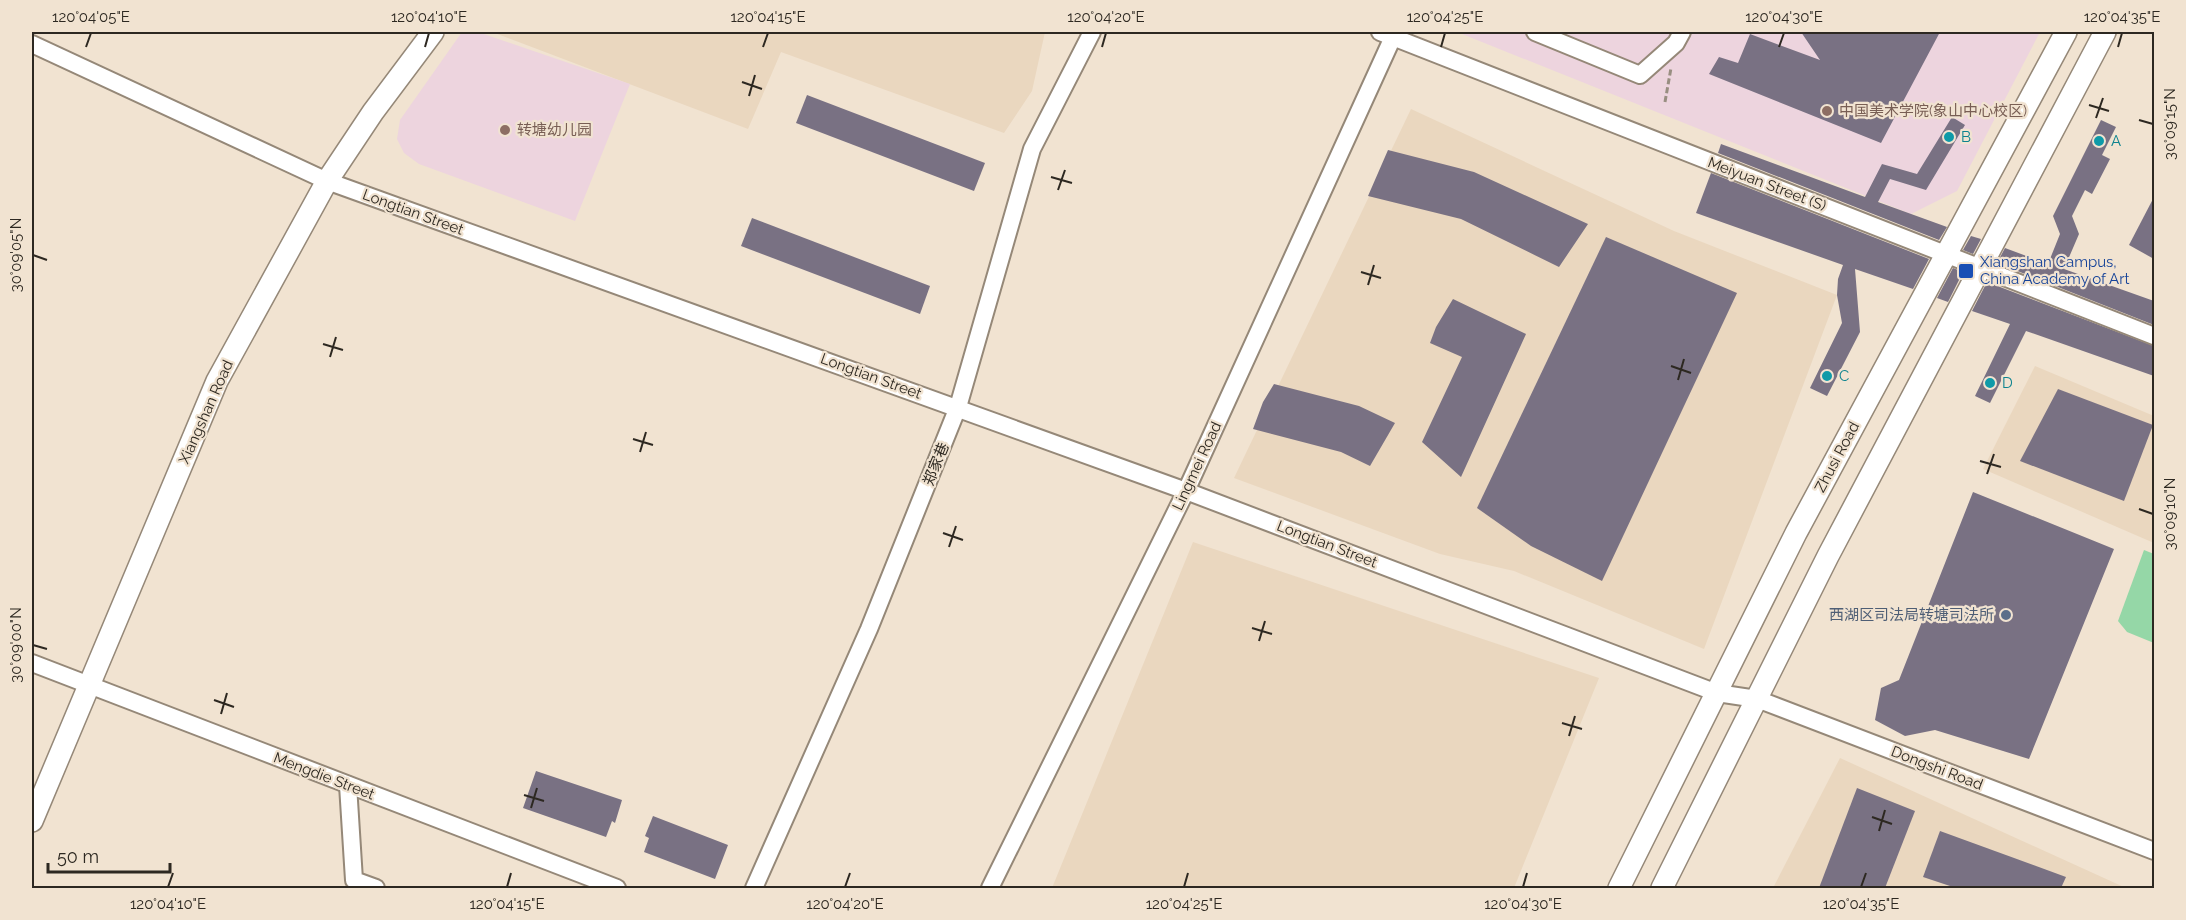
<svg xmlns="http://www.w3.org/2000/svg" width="2186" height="920" font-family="Raleway,'Noto Sans SC',sans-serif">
	<rect width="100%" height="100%" fill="#f1e3d1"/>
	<!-- built -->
	<g fill="#ead7bf">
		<path d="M492 32H1045L1032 91 1004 133 781 52 748 129Z"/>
		<path d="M1411 109 1674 231 1837 295 1704 649 1514 571 1440 554 1234 478Z"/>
		<path d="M2035 366 2154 416V543L1983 469Z"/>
		<path d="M1193 542 1599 678 1514 888H1052Z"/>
		<path d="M1840 758 2126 888H1773Z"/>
	</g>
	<!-- education -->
	<g fill="#edd4de">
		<path d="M462 32H478L630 84 575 221 419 164 404 153 397 139 400 120Z"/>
		<path d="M1457 32H2040L1957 191 1911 214Z"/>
	</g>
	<!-- green -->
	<path fill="#95d7a7" d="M2144 550 2154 554V643L2127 632 2118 621Z"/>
	<!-- building -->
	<g fill="#797183">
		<path d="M1801 32H1940L1881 143 1709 74 1719 57 1738 63 1750 34 1820 60Z"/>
		<path d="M807 95 985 163 974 191 796 123Z"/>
		<path d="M1952 117 1965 125 1926 190 1890 179 1878 202 1947 227 1939 240 1718 153 1721 144 1865 197 1882 164 1917 174Z"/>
		<path d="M2101 120 2116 127 2102 155 2110 159 2092 194 2085 190 2072 216 2079 234 2064 269 2154 301V325L1997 263 2005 248 2048 264 2060 234 2053 216Z"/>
		<path d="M1388 150 1474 172 1588 224 1559 267 1461 219 1368 196Z"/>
		<path d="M1711 173 1929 259 1913 289 1855 269 1860 332 1827 396 1810 388 1842 323 1837 295 1838 279 1843 265 1696 213Z"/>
		<path d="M2154 197V259L2129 245Z"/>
		<path d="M752 218 930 286 920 314 741 246Z"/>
		<path d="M1971 236 1981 239 1973 254 1963 250Z"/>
		<path d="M1606 237 1737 293 1602 581 1531 546 1477 508Z"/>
		<path d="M1953 268 1963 272 1948 302 1937 298Z"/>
		<path d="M1987 282 2154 346V376L2026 331 1990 403 1975 396 2010 324 1972 311Z"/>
		<path d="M1453 299 1526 334 1461 477 1422 442 1462 357 1430 343 1436 327Z"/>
		<path d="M1274 384 1359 406 1395 423 1370 466 1341 452 1253 429 1263 402Z"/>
		<path d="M2058 389 2153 425 2124 501 2020 461Z"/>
		<path d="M1973 492 2114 549 2029 759 1935 730 1905 736 1875 720 1881 688 1899 680Z"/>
		<path d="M536 771 622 800 615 823 612 821 606 837 523 808Z"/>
		<path d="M1857 788 1915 811 1885 888H1819Z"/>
		<path d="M653 816 728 845 715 879 644 852 649 838 645 836Z"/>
		<path d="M1940 831 2066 877 2061 888H1956L1923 877Z"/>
	</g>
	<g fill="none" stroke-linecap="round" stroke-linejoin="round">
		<!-- minor casing -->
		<g stroke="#958878" stroke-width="20">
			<g id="minor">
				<path d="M1380 32 2154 336"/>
				<path d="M1535 32 1640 75 1676 43 1682 32"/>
				<path d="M32 44 327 181 1186 491 1717 693 1757 699 2154 851"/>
				<path d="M32 663 617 888"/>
				<path d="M348 785 354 880 376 888"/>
				<path d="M754 888 869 629 958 407 1032 149 1092 32"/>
				<path d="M990 888 1186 491 1393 37"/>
			</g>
		</g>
		<!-- major casing -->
		<g stroke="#958878" stroke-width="24">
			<g id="major">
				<path d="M32 821 217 381 327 181 373 112 433 32"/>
				<path d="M1619 888 1796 533 2066 32"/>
				<path d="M1662 888 1828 556 2105 32"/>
			</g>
		</g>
		<!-- path -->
		<path stroke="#988e81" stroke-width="3" stroke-dasharray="6 3" stroke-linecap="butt" d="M1665 102 1671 68"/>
		<!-- minor -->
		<use href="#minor" stroke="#fff" stroke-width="16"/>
		<!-- major -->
		<use href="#major" stroke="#fff" stroke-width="21"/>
	</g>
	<!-- ticks -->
	<path fill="none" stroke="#2d2821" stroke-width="2" d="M86 47 91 33M425 47 429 33M763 47 768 33M1102 47 1106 33M1441 47 1445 33M1779 47 1784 33M2118 47 2122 33M742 82 762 89M749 96 755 75M2089 105 2109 111M2096 118 2103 98M2139 120 2153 124M1051 177 1072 183M1058 190 1065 170M33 255 47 260M1361 272 1381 278M1368 285 1374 265M323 344 343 350M330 357 336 337M1671 366 1691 373M1678 380 1684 359M633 439 653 445M640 452 646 432M1980 461 2001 467M1987 474 1994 454M2139 509 2153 514M943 533 963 540M949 547 956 526M1252 628 1272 634M1259 641 1265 621M33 645 47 649M214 700 234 707M221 714 227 693M1562 723 1582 729M1569 736 1575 716M524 795 544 801M531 808 537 788M1872 817 1892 824M1879 831 1885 810M168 887 173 873M507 887 511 873M845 887 850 873M1184 887 1188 873M1523 887 1527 873M1861 887 1866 873"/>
	<!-- markers -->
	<g fill="#8d6e63" stroke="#f1e3d1" stroke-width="2">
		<circle cx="1827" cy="111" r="6"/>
		<circle cx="505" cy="130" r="6"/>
	</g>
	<g fill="#0f9aa8" stroke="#f1e3d1" stroke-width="2">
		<circle cx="1949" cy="137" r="6"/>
		<circle cx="2099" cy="141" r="6"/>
		<circle cx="1827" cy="376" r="6"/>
		<circle cx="1990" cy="383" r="6"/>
	</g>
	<rect fill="#1a4fb4" stroke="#f1e3d1" stroke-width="2" x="1958" y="263" width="16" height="16" rx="3"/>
	<circle fill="#5c6f8a" stroke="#f1e3d1" stroke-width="2" cx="2006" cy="615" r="6"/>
	<g text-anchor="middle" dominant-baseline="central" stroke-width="4.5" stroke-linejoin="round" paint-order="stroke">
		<!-- education labels -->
		<g font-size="15" fill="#785e54" stroke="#f1e3d1" text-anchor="start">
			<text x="1839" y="111">中国美术学院(象山中心校区)</text>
			<text x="517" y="130">转塘幼儿园</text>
		</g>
		<!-- culture labels -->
		<g font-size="15" fill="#0d838f" stroke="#f1e3d1" text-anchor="start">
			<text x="1961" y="137">B</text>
			<text x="2111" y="141">A</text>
			<text x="1839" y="376">C</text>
			<text x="2002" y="383">D</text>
		</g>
		<!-- street labels -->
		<g font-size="15" fill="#2d2821" stroke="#f1e3d1">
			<text transform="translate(1767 184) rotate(21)">Meiyuan Street (S)</text>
			<text transform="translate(413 212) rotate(20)">Longtian Street</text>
			<text transform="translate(871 376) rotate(20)">Longtian Street</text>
			<text transform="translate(206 412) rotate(-66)">Xiangshan Road</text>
			<text transform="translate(1837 457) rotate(-62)">Zhusi Road</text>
			<text transform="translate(936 464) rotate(-68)">郑家巷</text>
			<text transform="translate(1197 466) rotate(-65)">Lingmei Road</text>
			<text transform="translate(1327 544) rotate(21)">Longtian Street</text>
			<text transform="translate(1937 768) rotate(21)">Dongshi Road</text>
			<text transform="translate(324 776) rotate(21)">Mengdie Street</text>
		</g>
		<!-- transit labels -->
		<g font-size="15" fill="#164399" stroke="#f1e3d1" text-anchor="start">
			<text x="1980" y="262">Xiangshan Campus,<tspan x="1980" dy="17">China Academy of Art</tspan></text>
		</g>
		<!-- service labels -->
		<g font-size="15" fill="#4e5e75" stroke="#f1e3d1" text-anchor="end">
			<text x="1994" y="615">西湖区司法局转塘司法所</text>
		</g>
	</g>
	<!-- border -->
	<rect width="2186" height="920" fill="none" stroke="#f1e3d1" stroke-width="66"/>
	<!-- scale -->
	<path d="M48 863v9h122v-9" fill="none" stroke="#2d2821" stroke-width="3"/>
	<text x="57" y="863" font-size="18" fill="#2d2821" stroke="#f1e3d1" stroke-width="4.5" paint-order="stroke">50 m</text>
	<rect x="33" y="33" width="2120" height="854" fill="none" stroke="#2d2821" stroke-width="2"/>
	<g font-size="15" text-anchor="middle" fill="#2d2821">
		<text x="91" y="22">120°04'05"E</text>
		<text x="429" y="22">120°04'10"E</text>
		<text x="768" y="22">120°04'15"E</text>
		<text x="1106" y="22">120°04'20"E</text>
		<text x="1445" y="22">120°04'25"E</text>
		<text x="1784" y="22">120°04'30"E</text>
		<text x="2122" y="22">120°04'35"E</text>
		<text transform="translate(2170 124) rotate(-90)" y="5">30°09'15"N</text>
		<text transform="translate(16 255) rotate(-90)" y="5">30°09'05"N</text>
		<text transform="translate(2170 514) rotate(-90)" y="5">30°09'10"N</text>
		<text transform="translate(16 645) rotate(-90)" y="5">30°09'00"N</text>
		<text x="168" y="909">120°04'10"E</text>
		<text x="507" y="909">120°04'15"E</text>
		<text x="845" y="909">120°04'20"E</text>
		<text x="1184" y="909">120°04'25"E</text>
		<text x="1523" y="909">120°04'30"E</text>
		<text x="1861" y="909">120°04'35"E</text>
	</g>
</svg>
